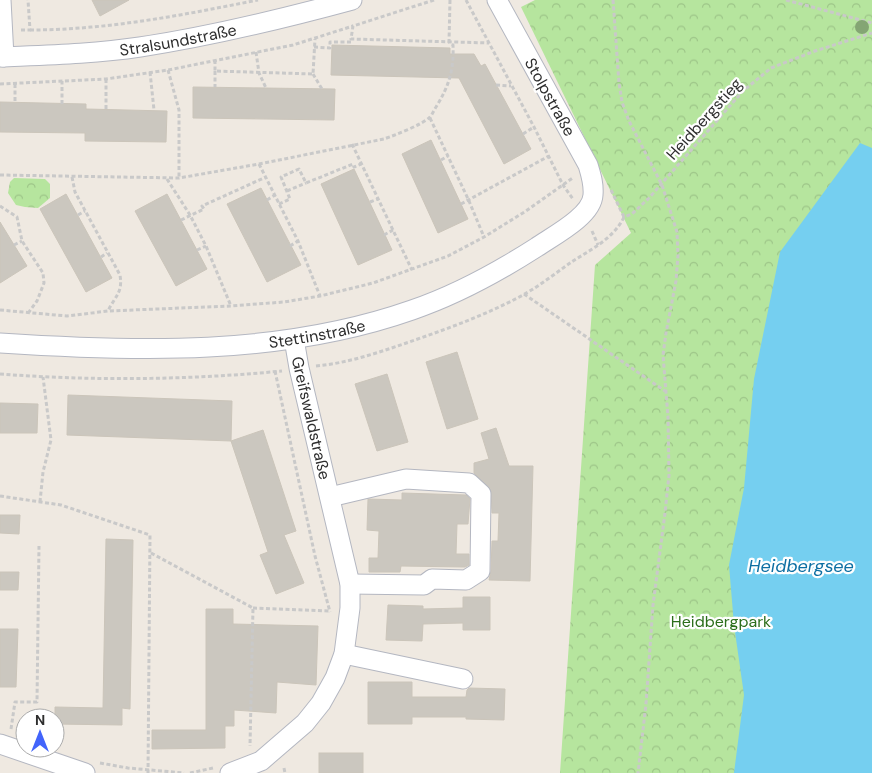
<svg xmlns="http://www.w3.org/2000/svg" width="872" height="773" font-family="'DM Sans',sans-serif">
	<defs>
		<pattern id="park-crowns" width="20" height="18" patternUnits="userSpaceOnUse" patternTransform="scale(1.25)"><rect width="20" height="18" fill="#b6e59e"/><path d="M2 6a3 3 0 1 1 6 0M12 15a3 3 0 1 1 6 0" fill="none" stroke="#9dc588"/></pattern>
	</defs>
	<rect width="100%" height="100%" fill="#efe9e1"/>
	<!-- park -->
	<g fill="url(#park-crowns)">
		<path d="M535 0H872V773H560L595 265 631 233 521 7Z"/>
		<path d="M14 178 45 179 50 184V198L38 208 25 207 16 205 8 193 10 182Z"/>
	</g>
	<!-- water -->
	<path fill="#75cff0" d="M860 143 872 148V773H734L744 695 734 625 729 565 744 488 754 379 780 252Z"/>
	<!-- building -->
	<g fill="#cbc7bf" stroke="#cbc5ba">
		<path d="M92 0H129L100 16Z"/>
		<path d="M332 45 450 48V54H474L481 66 485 64 531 149 504 164 459 78 331 75Z"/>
		<path d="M193 87 335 89 334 120 193 118Z"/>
		<path d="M0 102 86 104V109L167 111 166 142 85 141V133L0 132Z"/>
		<path d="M431 140 468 219 438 233 402 154Z"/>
		<path d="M354 169 392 250 358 265 321 184Z"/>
		<path d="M261 188 301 265 267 282 227 204Z"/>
		<path d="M66 194 112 278 86 292 40 209Z"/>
		<path d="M167 194 207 269 176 286 135 211Z"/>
		<path d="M0 222 27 266 0 283Z"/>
		<path d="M457 352 478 419 447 429 426 362Z"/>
		<path d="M387 374 408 442 377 451 355 384Z"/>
		<path d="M68 395 232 401 231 441 67 435Z"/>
		<path d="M0 403 38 404 37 433H0Z"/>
		<path d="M496 428 509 466H533L530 581 489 580 491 571 492 541H498L499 513H492L491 490 474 473V463L489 459 481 433Z"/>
		<path d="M263 430 296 531 284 535 304 583 276 594 260 555 268 552 231 441Z"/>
		<path d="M402 493 466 495 470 499 468 524H457L456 554H469V565L465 567 401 566 400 572H369V558H378L379 531 367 530 368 499 402 500Z"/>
		<path d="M0 515H20L19 534 0 533Z"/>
		<path d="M106 539 133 540 130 709 122 708V725L55 724V707L103 708Z"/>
		<path d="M0 572H19L18 590H0Z"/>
		<path d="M463 597H490V630H463V623L423 624 422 641 386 640 388 605 423 606V609L463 608Z"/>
		<path d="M206 609H233V624L318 626 316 685 277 682 276 713 234 710V726H225V748L152 749V730H206Z"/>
		<path d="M0 629H18L16 687H0Z"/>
		<path d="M368 682H412V697H466L467 690 469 688 505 689 504 720 466 719V717H412V724H368Z"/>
		<rect x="319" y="753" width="44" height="20"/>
	</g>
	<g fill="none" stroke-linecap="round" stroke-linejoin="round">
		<!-- minor casing -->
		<g stroke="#b4b7c1" stroke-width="21">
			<g id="minor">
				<path d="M1 0 4 57"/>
				<path id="s1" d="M0 57C47 55 94 54 140 47 212 36 282 19 352 0"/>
				<path id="s2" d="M0 343C137 352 281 356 412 310 456 295 498 272 537 247 553 236 592 216 593 195 594 184 591 175 588 165L497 0"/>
				<path d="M330 497 406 479 469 483 481 494 480 571 466 580 432 579 424 585 350 584"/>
				<path d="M344 654 463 679"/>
				<path d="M0 744 85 773"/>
				<path d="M230 773 261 761 305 723 321 703 335 678 344 654 350 608V584L299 368 294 339"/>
			</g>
		</g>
		<!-- path -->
		<g stroke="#c9c9c9" stroke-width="3" stroke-dasharray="4 2.5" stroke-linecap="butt">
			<path d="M434 0 353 26 351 39 489 43"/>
			<path d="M466 0 534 127 563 185 573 199"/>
			<path d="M613 0 619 83 622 102 629 121 662 185 677 232 678 255 676 281 666 333 663 355 668 417 669 475 665 513 653 605 646 704 638 773"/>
			<path d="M786 0 872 23"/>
			<path d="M21 30H30L28 0"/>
			<path d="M30 30C107 30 183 15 258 0"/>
			<path d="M314 47 330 48V42H351"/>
			<path d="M256 52 259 73 266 88"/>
			<path d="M215 60V71L313 74 315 39"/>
			<path d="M168 70 179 110V178"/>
			<path d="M215 71V87"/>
			<path d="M150 72 154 110"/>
			<path d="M313 74 322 89"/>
			<path d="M0 84 106 79 168 70 293 45 353 26"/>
			<path d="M15 84V103"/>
			<path d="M496 85 511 86"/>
			<path d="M62 104V81"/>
			<path d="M106 109V79"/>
			<path d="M430 118 469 201 484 237"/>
			<path d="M523 134 534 127"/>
			<path d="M352 144 412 270"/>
			<path d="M441 160 448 156"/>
			<path d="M259 164 298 241 320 296"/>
			<path d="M0 175 179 178 259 164 384 139C395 135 422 125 430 117 432 115 434 110 436 107 449 86 454 70 453 45L449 42 450 0"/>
			<path d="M72 177 75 192 120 275C123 293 115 296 108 311"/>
			<path d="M167 179 190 215 206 246 231 306"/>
			<path d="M611 190 624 217 632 214 649 198 743 91 771 68 815 51 872 33"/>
			<path d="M287 191 306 183"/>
			<path d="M267 200 275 195"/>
			<path d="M370 202 378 199"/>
			<path d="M279 204 290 199 281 177 299 169 306 183 353 164 354 167 361 164"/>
			<path d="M461 204 549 156"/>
			<path d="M0 206 17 217 22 241 43 273 44 283 37 301 29 312"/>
			<path d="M78 215 85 211"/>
			<path d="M181 220 204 209 202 206 266 177"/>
			<path d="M592 231 598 245"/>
			<path d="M384 235 393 230"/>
			<path d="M14 245 22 241"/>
			<path d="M290 246 298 241"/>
			<path d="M197 250 206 246"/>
			<path d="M101 257 107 253"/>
			<path d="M524 294 665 391"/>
			<path d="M0 310 67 316 108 311 231 306 284 302 320 296 373 283 448 256 484 237 526 211 574 177"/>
			<path d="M316 366C350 363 383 351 415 340 452 327 488 314 523 295 541 285 557 272 573 261 592 249 614 238 624 217"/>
			<path d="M275 371 315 556 330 612"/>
			<path d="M0 374C93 381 189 380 282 371"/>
			<path d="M0 496 61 505 150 535 148 773"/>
			<path d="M40 502 43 472 51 440 43 377"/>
			<path d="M151 553 253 608 250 746"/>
			<path d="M253 608 330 611"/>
			<path d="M11 729 15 702H37L39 546"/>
			<path d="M100 763 128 768 184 773"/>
			<path d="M284 768 285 773"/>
			<path d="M190 773 213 768"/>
		</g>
		<!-- minor -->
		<use href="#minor" stroke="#fff" stroke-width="19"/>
	</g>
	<!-- trees -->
	<circle fill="#84a574" cx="862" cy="27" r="7"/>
	<g text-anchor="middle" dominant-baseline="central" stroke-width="4.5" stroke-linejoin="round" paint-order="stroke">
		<!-- street labels -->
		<g font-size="16" fill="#2e2e2e" stroke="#fff">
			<text stroke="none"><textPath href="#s1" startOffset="179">Stralsundstraße</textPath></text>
			<text transform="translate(550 97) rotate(61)">Stolpstraße</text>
			<text transform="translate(704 119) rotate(-48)">Heidbergstieg</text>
			<text stroke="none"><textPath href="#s2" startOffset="318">Stettinstraße</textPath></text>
			<text transform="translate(311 418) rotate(77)">Greifswaldstraße</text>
		</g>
		<!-- park labels -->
		<g font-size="16" fill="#2c6e1b" stroke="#fff">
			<text x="721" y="621">Heidbergpark</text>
		</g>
		<!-- water labels -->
		<g font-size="18" font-style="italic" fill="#0d6fa3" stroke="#fff">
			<text x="801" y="566">Heidbergsee</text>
		</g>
	</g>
	<!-- north arrow -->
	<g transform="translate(40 733)"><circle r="24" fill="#ffffff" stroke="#ababab"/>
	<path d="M0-4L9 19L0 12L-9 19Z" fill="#4264fb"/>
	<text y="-8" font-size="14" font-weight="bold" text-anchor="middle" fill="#2e2e2e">N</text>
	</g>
</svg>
